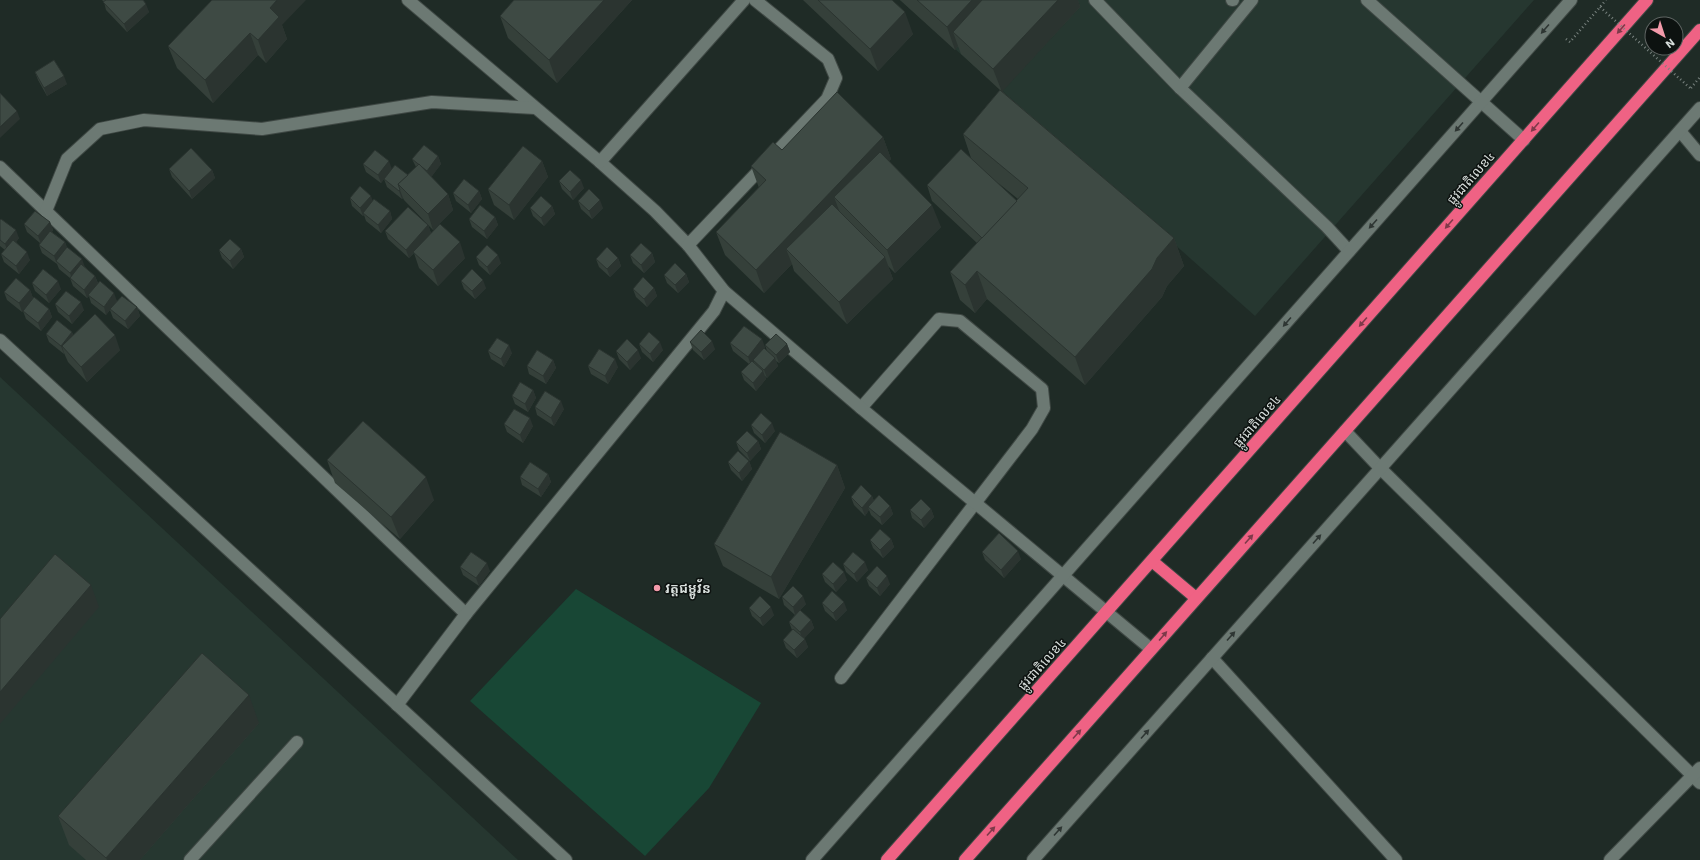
<svg xmlns="http://www.w3.org/2000/svg" width="1700" height="860" font-family="'Work Sans','Noto Sans Khmer',sans-serif">
	<rect width="100%" height="100%" fill="#1f2b26"/>
	<!-- built -->
	<g fill="#263730">
		<path d="M900 0H1534L1255 316Z"/>
		<path d="M0 377 518 860H0Z"/>
	</g>
	<!-- water -->
	<path fill="#184735" d="M576 589 761 703 709 788 645 856 470 701Z"/>
	<g fill="none" stroke-linecap="round" stroke-linejoin="round">
		<!-- minor casing -->
		<g stroke="#3f4844" stroke-width="14">
			<g id="minor">
				<path d="M408 0 600 162 655 211 688 245"/>
				<path d="M1095 0 1180 88 1327 227 1349 251"/>
				<path d="M1232 0H1233"/>
				<path d="M1367 0 1524 140"/>
				<path d="M1180 88 1252 0"/>
				<path d="M1680 131 1700 155"/>
				<path d="M600 162 744 0"/>
				<path d="M0 167 466 614"/>
				<path d="M46 211 67 159 100 129 144 120 262 129 432 102 535 108"/>
				<path d="M724 291 688 245 827 99 836 78 828 59 755 0"/>
				<path d="M0 340 566 860"/>
				<path d="M1345 431 1380 468 1700 783"/>
				<path d="M1212 658 1396 860"/>
				<path d="M841 678 1032 429 1044 408 1042 389 960 321 939 319 861 408"/>
				<path d="M397 705 466 614 714 311 724 291 861 408 1151 649"/>
				<path d="M190 860 297 742"/>
				<path d="M812 860 1571 0"/>
				<path d="M1033 860 1700 108"/>
				<path d="M1610 860 1700 768"/>
			</g>
		</g>
		<!-- highway casing -->
		<g stroke="#3f4844" stroke-width="14">
			<g id="highway">
				<path d="M1152 561 1196 598"/>
				<path d="M887 860 1647 0"/>
				<path d="M965 860 1700 30"/>
			</g>
		</g>
		<!-- path -->
		<g stroke="#7a8480" stroke-width="2.5" stroke-dasharray="1 3" stroke-linecap="butt">
			<path d="M1566 39 1570 42 1606 0"/>
			<path d="M1691 88 1700 77"/>
		</g>
		<!-- minor -->
		<use href="#minor" stroke="#6c7973" stroke-width="12"/>
		<!-- highway -->
		<use href="#highway" stroke="#ef6284" stroke-width="12"/>
		<!-- path-bridge -->
		<path stroke="#7a8480" stroke-width="2.5" stroke-dasharray="1 3" stroke-linecap="butt" d="M1600 7 1690 88"/>
	</g>
	<!-- wall -->
	<g fill="#35403a" fill-rule="evenodd">
		<path d="M102 0H143L149 12 127 32 106 10 104 2Z"/>
		<path d="M514 0H632L557 83 508 38 500 16Z"/>
		<path d="M803 0H892L913 34 878 71Z"/>
		<path d="M900 0H1078L1080 7 1002 91 1174 238 1184 266 1167 286 1162 297 1085 385 987 299 975 313 960 300 950 272 977 243 932 201 927 185 971 158 963 134 1000 90 961 54 958 46 955 50ZM997 182 1018 199 1017 201Z"/>
		<path d="M282 25 287 39 266 63 258 55 213 103 177 68 168 46Z"/>
		<path d="M35 72 67 84 47 96 38 80Z"/>
		<path d="M883 137 891 159 889 161 941 227 895 273 888 266 893 279 847 324 794 271 792 264 764 293 725 255 716 232 759 188 751 166 782 150Z"/>
		<path d="M438 156 441 164 431 177 448 194 453 210 433 230 404 200 403 198 402 199 387 187 384 179 381 183 366 172 363 164 408 175 416 167 412 159Z"/>
		<path d="M542 161 548 177 514 220 494 205 488 189Z"/>
		<path d="M169 169 212 170 215 178 192 199 172 177Z"/>
		<path d="M559 181 584 188 573 200 562 189Z"/>
		<path d="M479 191 482 199 471 213 456 201 453 193Z"/>
		<path d="M350 198 373 201 390 211 392 219 381 233 366 221 364 215 363 216 352 206Z"/>
		<path d="M578 201 603 208 592 219 581 209Z"/>
		<path d="M552 206 555 214 544 226 533 216 530 208Z"/>
		<path d="M495 217 498 225 487 239 472 227 469 219Z"/>
		<path d="M0 220 19 238 16 242 30 260 19 274 4 262 1 254 5 250 0 246Z"/>
		<path d="M50 222 53 230 52 232 65 242 67 248 85 267 95 276 98 283 117 301 137 307 140 316 128 329 113 318 110 310 106 315 91 303 89 296 87 298 73 286 70 278 59 269 57 264 42 253 39 245 40 243 27 232 24 224Z"/>
		<path d="M428 225 431 233 465 258 438 286 419 268 414 253 409 258 388 239 385 231Z"/>
		<path d="M241 249 244 257 233 269 222 258 219 250Z"/>
		<path d="M652 253 655 262 644 273 633 263 630 255Z"/>
		<path d="M476 257 501 263 490 275 479 265Z"/>
		<path d="M618 258 621 266 610 277 599 267 596 259Z"/>
		<path d="M686 274 689 282 678 293 667 283 664 275Z"/>
		<path d="M461 281 486 288 475 299 464 289Z"/>
		<path d="M32 283 61 289 49 303 35 291Z"/>
		<path d="M654 288 657 296 647 307 636 297 633 289Z"/>
		<path d="M30 290 33 298 22 312 7 300 4 292Z"/>
		<path d="M55 304 84 310 72 324 58 312Z"/>
		<path d="M49 309 52 317 41 331 26 319 23 311Z"/>
		<path d="M72 332 73 335 120 350 87 382 68 362 64 353V354L49 342 46 334Z"/>
		<path d="M690 342 715 349 704 360 693 350Z"/>
		<path d="M730 343 765 347 764 349 767 351 765 345 787 344 790 352 779 363 776 361 778 366 767 378 765 376 766 379 756 391 744 380 741 372 749 364 733 351Z"/>
		<path d="M639 344 663 350 653 362 642 352Z"/>
		<path d="M488 351 512 353 504 367 491 359Z"/>
		<path d="M616 351 641 358 630 370 619 359Z"/>
		<path d="M553 360 556 368 546 384 529 374 527 366Z"/>
		<path d="M588 366 618 367 608 384 591 374Z"/>
		<path d="M533 390 536 398 528 412 515 404 512 396Z"/>
		<path d="M535 407 564 409 554 426 537 415Z"/>
		<path d="M504 424 533 426 523 443 507 432Z"/>
		<path d="M751 425 775 431 765 443 754 433Z"/>
		<path d="M758 441 761 449 750 461 739 450 736 442Z"/>
		<path d="M327 460 434 500 400 539 335 483Z"/>
		<path d="M749 461 752 469 742 481 731 470 728 462Z"/>
		<path d="M837 465 845 488 779 599 723 566 714 544Z"/>
		<path d="M548 474 551 482 541 497 522 485 520 477Z"/>
		<path d="M872 496 874 501 890 506 893 514 882 525 871 515 869 510 865 516 854 505 851 497Z"/>
		<path d="M931 509 934 517 924 528 912 518 910 510Z"/>
		<path d="M891 539 894 547 883 558 873 548 870 540Z"/>
		<path d="M982 552 1021 559 1004 578 985 560Z"/>
		<path d="M843 564 868 570 857 582 846 572Z"/>
		<path d="M460 567 490 571 479 586 463 575Z"/>
		<path d="M822 574 847 580 836 592 825 582Z"/>
		<path d="M866 578 890 584 880 596 869 586Z"/>
		<path d="M782 597 806 604 800 610 811 620 814 628 804 638 808 647 797 658 786 648 783 640 792 630 789 622 795 615 784 605Z"/>
		<path d="M822 603 847 610 836 621 825 611Z"/>
		<path d="M749 608 774 615 763 626 752 616Z"/>
		<path d="M259 723 140 860H86L69 845 58 816Z"/>
	</g>
	<!-- shaded-wall -->
	<g fill="#2b3430">
		<path d="M277 0H306L282 25 287 39 266 63 258 40 270 8Z"/>
		<path d="M604 0H632L557 83 549 60Z"/>
		<path d="M972 0H984L953 32 958 46 955 50 947 27Z"/>
		<path d="M1058 0H1078L1080 7 1002 92 993 69Z"/>
		<path d="M146 4 149 12 127 32 124 24Z"/>
		<path d="M905 12 913 34 878 71 870 49Z"/>
		<path d="M250 33 258 55 213 103 205 80Z"/>
		<path d="M64 76 67 84 47 96 44 88Z"/>
		<path d="M17 111 20 119 0 138V127Z"/>
		<path d="M883 137 891 159 845 208 834 197 840 213 786 249 792 264 764 293 756 270Z"/>
		<path d="M438 156 441 164 430 179 427 171Z"/>
		<path d="M389 161 392 169 381 183 378 175Z"/>
		<path d="M542 161 548 177 514 220 509 205Z"/>
		<path d="M212 170 215 178 192 199 189 191Z"/>
		<path d="M581 180 584 188 573 200 570 192Z"/>
		<path d="M400 190 403 198 402 199 399 191Z"/>
		<path d="M479 191 482 199 471 213 468 205Z"/>
		<path d="M448 194 453 210 433 230 428 214Z"/>
		<path d="M371 196 374 204 363 213 364 215 363 216 360 208Z"/>
		<path d="M600 200 603 208 592 219 589 211Z"/>
		<path d="M932 205 941 227 895 273 887 250Z"/>
		<path d="M552 206 555 214 544 226 541 218Z"/>
		<path d="M390 211 392 219 381 233 378 225Z"/>
		<path d="M495 217 498 225 487 239 484 231Z"/>
		<path d="M50 222 53 230 41 244 38 236Z"/>
		<path d="M428 225 431 233 409 258 406 250Z"/>
		<path d="M16 230 19 238 8 252 5 244Z"/>
		<path d="M1174 238 1184 266 1167 286 1162 297 1085 385 1075 357Z"/>
		<path d="M65 242 68 250 56 261 57 264 54 256Z"/>
		<path d="M460 242 465 258 438 286 433 270Z"/>
		<path d="M241 249 244 257 233 269 230 261Z"/>
		<path d="M27 252 30 260 19 274 16 266Z"/>
		<path d="M652 253 655 262 644 273 641 265Z"/>
		<path d="M498 255 501 263 490 275 487 267Z"/>
		<path d="M885 257 893 279 847 324 839 302Z"/>
		<path d="M618 258 621 266 610 277 607 269Z"/>
		<path d="M82 259 85 267 73 281 70 273Z"/>
		<path d="M977 271 987 299 975 313 965 285Z"/>
		<path d="M686 274 689 282 678 293 675 285Z"/>
		<path d="M95 276 98 284 87 298 84 290Z"/>
		<path d="M483 280 486 288 475 299 472 291Z"/>
		<path d="M58 281 61 289 49 303 46 295Z"/>
		<path d="M654 288 657 296 647 307 644 299Z"/>
		<path d="M30 290 33 298 22 312 19 303Z"/>
		<path d="M114 293 117 301 106 315 104 307Z"/>
		<path d="M81 302 84 310 72 324 69 316Z"/>
		<path d="M137 307 140 316 128 329 125 321Z"/>
		<path d="M49 309 52 317 41 331 38 323Z"/>
		<path d="M72 332 75 340 62 346 64 353V354L61 346Z"/>
		<path d="M115 335 120 350 87 382 81 367Z"/>
		<path d="M762 339 765 347 755 361 753 360 754 362 751 365 748 357Z"/>
		<path d="M712 341 715 349 704 360 701 352Z"/>
		<path d="M660 342 663 350 653 362 650 354Z"/>
		<path d="M787 344 790 352 779 363 776 355Z"/>
		<path d="M509 345 512 353 504 367 501 359Z"/>
		<path d="M638 350 641 358 630 370 627 362Z"/>
		<path d="M775 358 778 366 767 378 764 370Z"/>
		<path d="M615 359 618 367 608 384 605 376Z"/>
		<path d="M553 360 556 368 546 384 543 376Z"/>
		<path d="M763 371 766 379 756 391 753 383Z"/>
		<path d="M533 390 536 398 528 412 525 404Z"/>
		<path d="M561 401 564 409 554 426 551 418Z"/>
		<path d="M530 418 533 426 523 443 520 435Z"/>
		<path d="M772 423 775 431 765 443 762 435Z"/>
		<path d="M758 441 761 449 750 461 747 453Z"/>
		<path d="M749 461 752 469 742 481 739 473Z"/>
		<path d="M837 465 845 488 779 599 771 577Z"/>
		<path d="M548 474 551 482 541 497 538 489Z"/>
		<path d="M426 477 434 500 400 539 391 517Z"/>
		<path d="M872 496 875 504 868 507 869 510 865 516 862 508Z"/>
		<path d="M890 506 893 514 882 525 880 517Z"/>
		<path d="M931 509 934 517 924 528 921 520Z"/>
		<path d="M891 539 894 547 883 558 880 550Z"/>
		<path d="M1018 551 1021 559 1004 578 1001 570Z"/>
		<path d="M865 562 868 570 857 582 854 574Z"/>
		<path d="M487 563 490 571 479 586 476 578Z"/>
		<path d="M844 572 847 580 836 592 833 584Z"/>
		<path d="M887 576 890 584 880 596 877 588Z"/>
		<path d="M91 585 99 607 0 724V692Z"/>
		<path d="M803 596 806 604 795 615 793 607Z"/>
		<path d="M844 602 847 610 836 621 833 613Z"/>
		<path d="M771 607 774 615 763 626 760 618Z"/>
		<path d="M811 620 814 628 803 640 800 632Z"/>
		<path d="M805 639 808 647 797 658 794 650Z"/>
		<path d="M249 695 259 723 140 860H107L106 858Z"/>
	</g>
	<!-- building -->
	<g fill="#3e4a44" stroke="#2b3430">
		<path d="M106 0H143L146 4 124 24 103 2Z"/>
		<path d="M212 0H277L270 8 279 17 258 40 250 33 205 80 168 46Z"/>
		<path d="M514 0H604L549 60 500 16Z"/>
		<path d="M818 0H892L905 12 870 49Z"/>
		<path d="M917 0H972L947 27Z"/>
		<path d="M982 0H1058L993 69 953 32Z"/>
		<path d="M54 60 64 76 44 88 35 72Z"/>
		<path d="M1000 90 1174 238 1157 258 1152 269 1075 357 977 271 965 285 950 272 1028 188 963 134Z"/>
		<path d="M837 92 883 137 756 270 716 232 766 180 751 166 773 142 782 150Z"/>
		<path d="M0 93 17 111 0 127Z"/>
		<path d="M424 145 438 156 427 171 412 159Z"/>
		<path d="M523 146 542 161 509 205 488 189Z"/>
		<path d="M191 148 212 170 189 191 169 169Z"/>
		<path d="M961 149 1017 201 982 238 927 185Z"/>
		<path d="M375 150 389 161 378 175 363 164Z"/>
		<path d="M880 152 932 205 887 250 834 197Z"/>
		<path d="M419 164 448 194 428 214 398 184Z"/>
		<path d="M395 165 408 175 398 184 400 190 399 191 384 179Z"/>
		<path d="M570 170 581 180 570 192 559 181Z"/>
		<path d="M464 179 479 191 468 205 453 193Z"/>
		<path d="M360 186 371 196 360 208 350 198Z"/>
		<path d="M589 189 600 200 589 211 578 201Z"/>
		<path d="M541 196 552 206 541 218 530 208Z"/>
		<path d="M374 199 390 211 378 225 363 213Z"/>
		<path d="M832 204 885 257 839 302 786 249Z"/>
		<path d="M480 205 495 217 484 231 469 219Z"/>
		<path d="M408 207 428 225 406 250 385 231Z"/>
		<path d="M35 211 50 222 38 236 24 224Z"/>
		<path d="M1 219 16 230 5 244 0 240V220Z"/>
		<path d="M440 224 460 242 433 270 413 252Z"/>
		<path d="M50 231 65 242 54 256 39 245Z"/>
		<path d="M230 239 241 249 230 261 219 250Z"/>
		<path d="M13 240 27 252 16 266 1 254Z"/>
		<path d="M641 243 652 253 641 265 630 255Z"/>
		<path d="M487 245 498 255 487 267 476 257Z"/>
		<path d="M67 247 82 259 70 273 56 261Z"/>
		<path d="M607 247 618 258 607 269 596 259Z"/>
		<path d="M675 263 686 274 675 285 664 275Z"/>
		<path d="M81 264 95 276 84 290 70 278Z"/>
		<path d="M43 269 58 281 46 295 32 283Z"/>
		<path d="M472 269 483 280 472 291 461 281Z"/>
		<path d="M643 277 654 288 644 299 633 289Z"/>
		<path d="M16 278 30 290 19 303 4 292Z"/>
		<path d="M100 281 114 293 104 307 88 295Z"/>
		<path d="M66 291 81 302 69 316 55 304Z"/>
		<path d="M122 296 137 307 125 321 110 309Z"/>
		<path d="M34 297 49 309 38 323 23 311Z"/>
		<path d="M95 314 115 335 81 367 62 346Z"/>
		<path d="M57 320 72 332 61 346 46 334Z"/>
		<path d="M744 326 762 339 748 357 730 343Z"/>
		<path d="M701 330 712 341 701 352 690 342Z"/>
		<path d="M649 332 660 342 650 354 639 344Z"/>
		<path d="M776 334 787 344 776 355 765 345Z"/>
		<path d="M497 338 509 345 501 359 488 351Z"/>
		<path d="M627 339 638 350 627 362 616 351Z"/>
		<path d="M764 348 775 358 764 370 753 360Z"/>
		<path d="M599 349 615 359 605 376 588 366Z"/>
		<path d="M537 350 553 360 543 376 527 366Z"/>
		<path d="M752 361 763 371 753 383 741 372Z"/>
		<path d="M520 382 533 390 525 404 512 396Z"/>
		<path d="M545 391 561 401 551 418 535 407Z"/>
		<path d="M514 409 530 418 520 435 504 424Z"/>
		<path d="M761 413 772 423 762 435 751 425Z"/>
		<path d="M363 421 426 477 391 517 327 460Z"/>
		<path d="M747 431 758 441 747 453 736 442Z"/>
		<path d="M780 432 837 465 771 577 714 544Z"/>
		<path d="M738 451 749 461 739 473 728 462Z"/>
		<path d="M530 462 548 474 538 489 520 477Z"/>
		<path d="M861 485 872 496 862 508 851 497Z"/>
		<path d="M879 495 890 506 880 517 868 507Z"/>
		<path d="M921 499 931 509 921 520 910 510Z"/>
		<path d="M880 529 891 539 880 550 870 540Z"/>
		<path d="M999 533 1018 551 1001 570 982 552Z"/>
		<path d="M471 552 487 563 476 578 460 567Z"/>
		<path d="M853 552 865 562 854 574 843 564Z"/>
		<path d="M55 554 91 585 0 692V619Z"/>
		<path d="M833 562 844 572 833 584 822 574Z"/>
		<path d="M877 566 887 576 877 588 866 578Z"/>
		<path d="M793 586 803 596 793 607 782 597Z"/>
		<path d="M832 591 844 602 833 613 822 603Z"/>
		<path d="M760 596 771 607 760 618 749 608Z"/>
		<path d="M800 610 811 620 800 632 789 622Z"/>
		<path d="M793 629 805 639 794 650 783 640Z"/>
		<path d="M202 653 249 695 106 858 58 816Z"/>
	</g>
	<!-- one-way arrows -->
	<defs><path id="oneway-solid" d="M-6-.8H1V-3.2L6.5 0L1 3.2V.8H-6Z"/></defs>
	<g fill="#2e3633">
		<use href="#oneway-solid" transform="translate(1545 29) rotate(131)"/>
		<use href="#oneway-solid" transform="translate(1459 127) rotate(132)"/>
		<use href="#oneway-solid" transform="translate(1373 224) rotate(132)"/>
		<use href="#oneway-solid" transform="translate(1287 322) rotate(131)"/>
		<use href="#oneway-solid" transform="translate(1317 539) rotate(-48)"/>
		<use href="#oneway-solid" transform="translate(1231 636) rotate(-48)"/>
		<use href="#oneway-solid" transform="translate(1145 734) rotate(-48)"/>
		<use href="#oneway-solid" transform="translate(1058 831) rotate(-48)"/>
	</g>
	<g fill="#7e3a4a">
		<use href="#oneway-solid" transform="translate(1621 29) rotate(131)"/>
		<use href="#oneway-solid" transform="translate(1535 127) rotate(131)"/>
		<use href="#oneway-solid" transform="translate(1449 224) rotate(131)"/>
		<use href="#oneway-solid" transform="translate(1363 322) rotate(131)"/>
		<use href="#oneway-solid" transform="translate(1249 539) rotate(-48)"/>
		<use href="#oneway-solid" transform="translate(1163 636) rotate(-49)"/>
		<use href="#oneway-solid" transform="translate(1077 734) rotate(-48)"/>
		<use href="#oneway-solid" transform="translate(991 831) rotate(-48)"/>
	</g>
	<!-- markers -->
	<circle fill="#f39aaa" stroke="#0d1210" stroke-width="1.5" cx="657" cy="588" r="4"/>
	<g text-anchor="middle" dominant-baseline="central" stroke-width="3" stroke-linejoin="round" paint-order="stroke">
		<!-- street labels -->
		<g font-size="13" fill="#d8dfdc" stroke="#0d1210">
			<text transform="translate(1471 178) rotate(-49)">ផ្លូវជាតិលេខ៤</text>
			<text transform="translate(1257 421) rotate(-49)">ផ្លូវជាតិលេខ៤</text>
			<text transform="translate(1042 664) rotate(-48)">ផ្លូវជាតិលេខ៤</text>
		</g>
		<!-- poi labels -->
		<g font-size="13" font-weight="bold" fill="#d8dfdc" stroke="#0d1210" text-anchor="start">
			<text x="665" y="588">វត្តជម្ពូវ័ន</text>
		</g>
	</g>
	<!-- north arrow -->
	<g transform="translate(1664 36) rotate(141)"><circle r="19" fill="#0d1210" stroke="#5e6462"/>
	<path d="M0-3L7 15L0 10L-7 15Z" fill="#f39aaa"/>
	<text y="-6" font-size="11" font-weight="bold" text-anchor="middle" fill="#d8dfdc">N</text>
	</g>
</svg>
